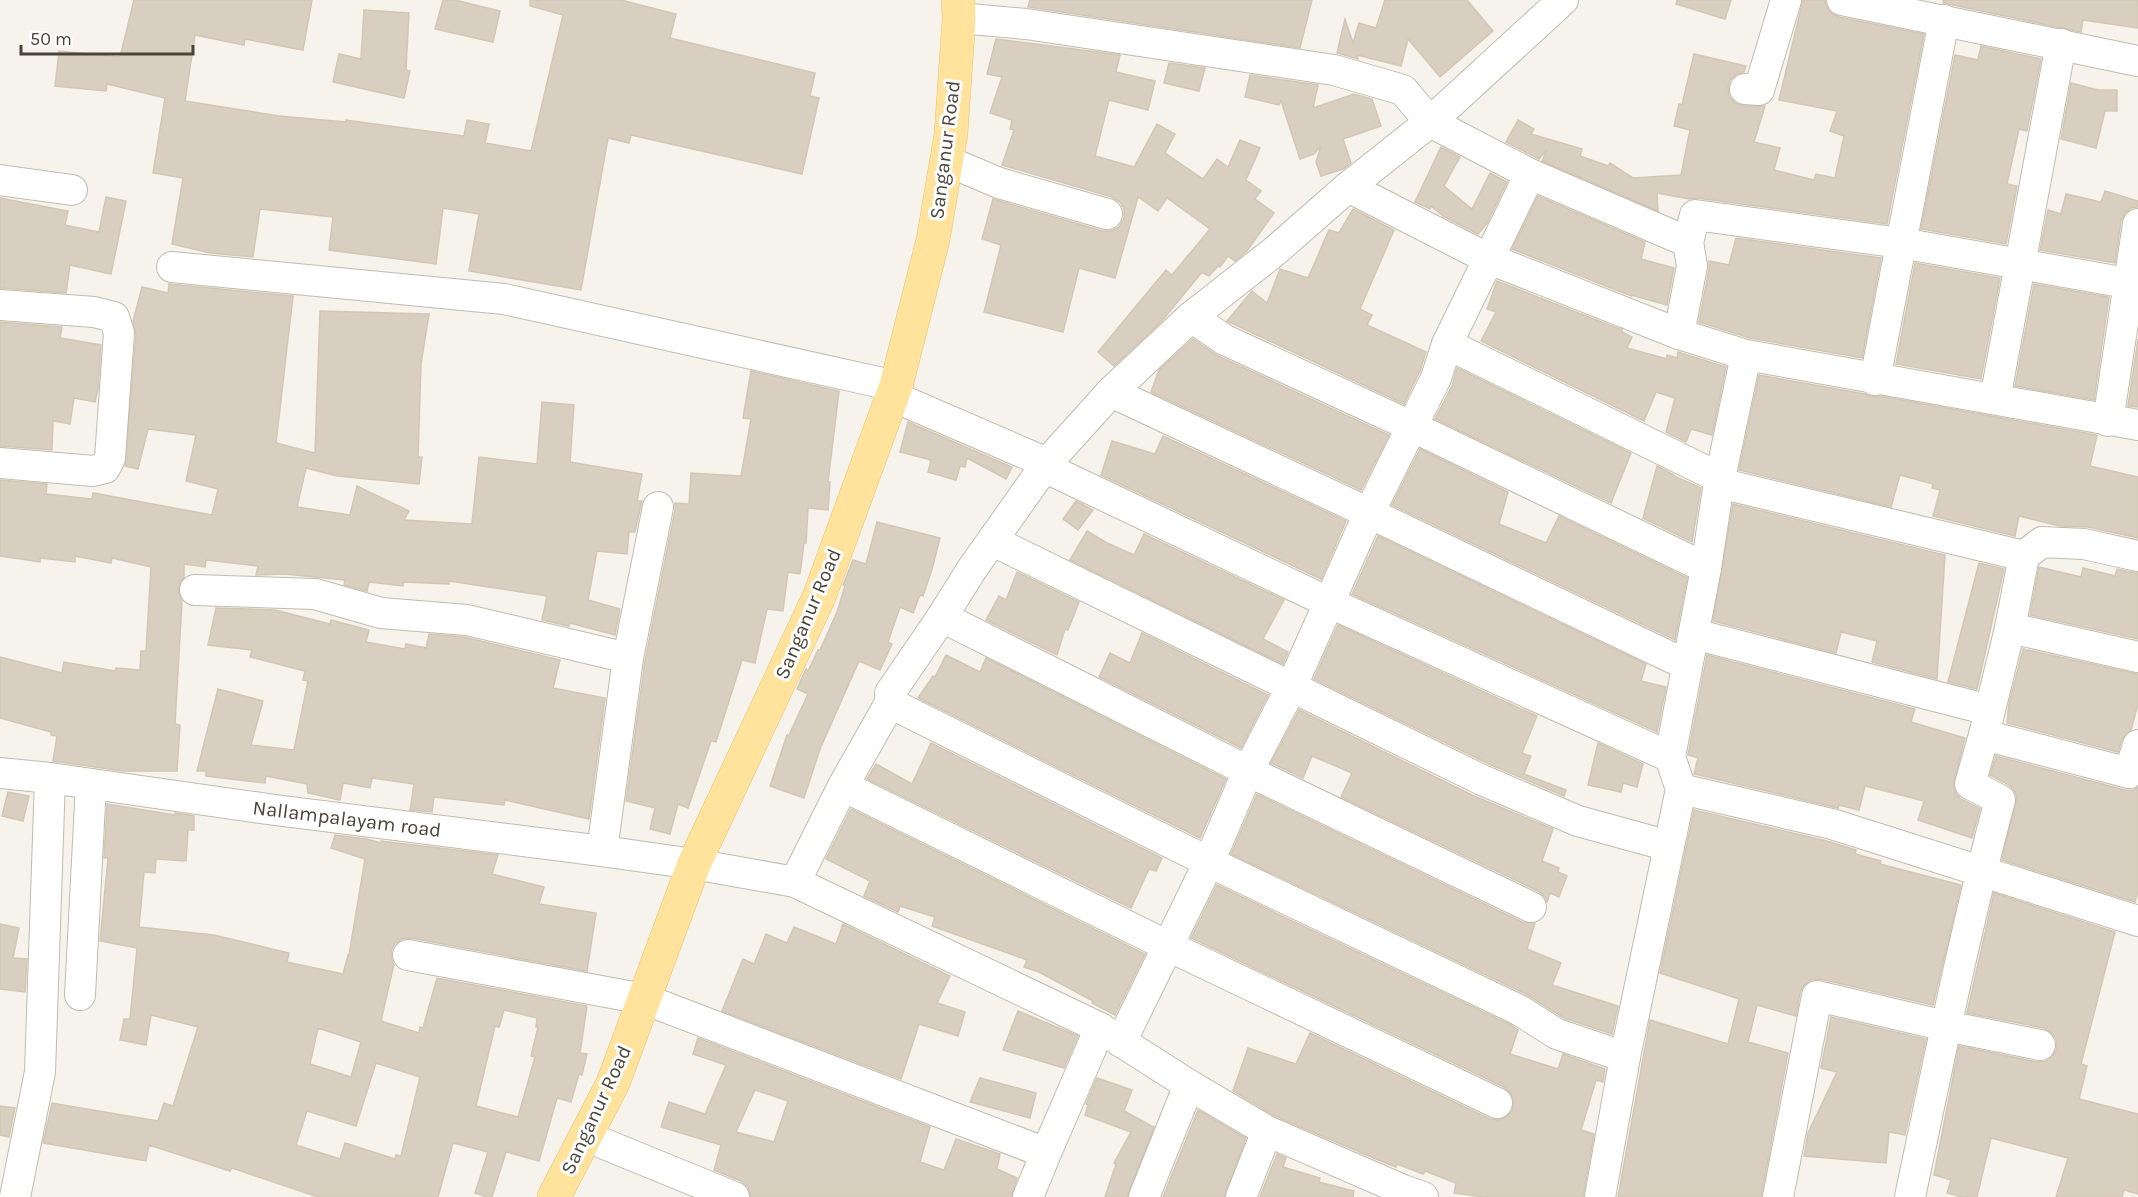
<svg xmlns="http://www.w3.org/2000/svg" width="2138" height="1197" font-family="Karla,sans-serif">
	<rect width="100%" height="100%" fill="#f6f3ec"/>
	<!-- building -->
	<g fill="#d8cfc1" stroke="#d3c7b4" stroke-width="1.5" fill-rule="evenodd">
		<path d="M134 0H312L303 50 245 39 244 45 195 35 185 101 279 116 346 122V120L464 136 467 120 489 124 485 143 531 151 563 15 530 6V0H621L676 14 670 38 815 73 810 96 819 98 802 174 631 135 629 143 608 138 581 290 469 271 479 214 443 208 436 264 329 250 333 217 260 209 253 257 210 253 172 244 183 178 153 173 165 98 107 84 106 91 55 86 59 51 120 57Z"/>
		<path d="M443 0H455L500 11 493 42 435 29Z"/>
		<path d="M1030 0H1312L1300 48 1028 7Z"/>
		<path d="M1385 0H1467L1493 31 1440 77 1408 39 1401 66 1357 55 1358 59 1337 53 1345 19 1353 43 1359 23 1376 28Z"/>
		<path d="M1677 0H1731L1725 19 1676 4Z"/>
		<path d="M1803 0H1825L1826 6 1830 12 1839 17 1924 34 1887 224 1697 198 1689 199 1657 193 1658 211 1542 161 1547 150 1539 159 1506 142 1518 120 1534 129 1531 134 1582 149 1580 156 1608 166 1610 163 1633 178 1681 175 1690 130 1674 126 1679 104 1682 105 1694 54 1746 66 1744 72 1737 74 1730 80 1728 87 1729 96 1735 103 1743 106H1765L1754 142 1780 148 1774 170 1814 180 1816 174 1835 178 1844 136 1830 131 1837 111 1779 100Z"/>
		<path d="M1943 0H2138V28L2083 20 2081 32 1943 3Z"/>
		<path d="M364 10 409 13 406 70 410 71 404 98 333 82 339 54 361 59Z"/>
		<path d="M996 39 1120 55 1116 72 1155 81 1148 110 1109 100 1095 156 1134 167 1157 124 1175 134 1165 153 1203 179 1217 159 1228 167 1240 140 1260 148 1246 180 1261 191 1255 199 1274 213 1247 251 1235 261 1228 256 1220 267 1218 266 1209 276 1202 272 1162 321 1114 366 1098 352 1166 270 1172 275 1210 229 1167 198 1158 211 1138 197 1115 278 1079 268 1063 332 984 312 1001 245 982 239 993 199 1103 231H1111L1119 227 1124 218V209L1120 202 1112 197 1002 165 1014 130 1010 129 1012 120 990 113 1002 77 987 74Z"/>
		<path d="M1981 46 2041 59 2027 131 2019 129 2007 184 2017 186 2006 244 1921 229 1955 55 1978 60Z"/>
		<path d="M1169 63 1205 68 1199 91 1164 83Z"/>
		<path d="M1250 75 1318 85 1313 108 1354 94 1372 99 1381 126 1343 139 1351 163 1343 169 1321 176 1316 162 1321 146 1314 154 1300 159 1281 101 1279 105 1245 97Z"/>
		<path d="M2071 83 2098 90H2117V111H2105L2096 148 2061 139Z"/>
		<path d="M1441 147 1460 157 1444 186 1472 209 1490 173 1507 182 1487 223 1478 234 1443 216 1431 206 1430 209 1415 202Z"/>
		<path d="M2105 191 2138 201 2137 207 2131 208 2125 213 2121 221 2115 263 2040 250 2048 210 2061 214 2066 194 2101 202Z"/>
		<path d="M1538 196 1645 242 1641 259 1674 268 1667 305 1631 295V296L1512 249Z"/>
		<path d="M106 197 126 201 111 274 70 265 66 293 0 288V198L68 211 65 225 99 232Z"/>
		<path d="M1353 209 1394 230 1360 309 1372 315 1367 325 1426 352 1420 371 1404 404 1227 321 1252 291 1267 303 1280 269 1308 278 1329 230 1339 233Z"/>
		<path d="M1736 238 1881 258 1862 358 1750 338 1699 322 1709 269V261L1729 265Z"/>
		<path d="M1915 263 2000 278 1981 379 1896 364Z"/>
		<path d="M1497 281 1622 330V332L1632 337 1627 348 1667 359V355L1677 358 1678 352 1726 367 1712 435 1691 429 1686 442 1666 432 1675 398 1656 392 1644 421 1481 341 1496 312 1487 309Z"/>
		<path d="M169 284 293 296 276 443 315 453 320 311 429 314 421 364 418 457H422L419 484 337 476 306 468 297 507 350 515 357 486 409 511 404 520 472 524 479 457 537 464 542 402 574 405 570 462 642 474 637 501H642L635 532H629L627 554 597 551 588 600 620 609 615 635 570 623 569 626 542 620 547 596 449 581V584L403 582V586L369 582 367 591 344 585 345 580 284 574 256 575 258 566 206 560 205 567 184 564V578L180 581 178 590 182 601 175 724 180 725 177 771H123L53 761 57 736 51 735V732L0 718V657L62 673 64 662 115 671 116 668 140 670 141 651H146L151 567 112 558 111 563 75 556V562L40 558V562L0 556V480L47 484 46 494 92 499 93 493 212 515 218 489 186 481 196 435 148 429 138 469 125 466 136 334 133 321 142 287 168 293Z"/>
		<path d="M2034 284 2109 297 2094 400 2015 386Z"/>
		<path d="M0 322 62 327 60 338 101 345 98 389 95 402 74 398 70 424 53 421 52 450 0 446Z"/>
		<path d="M1193 339 1218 356 1389 435 1361 490 1151 392 1159 370Z"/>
		<path d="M2138 339V407L2128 406Z"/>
		<path d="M1457 368 1631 453 1611 503 1435 419 1452 386Z"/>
		<path d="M751 371 839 391 828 482H830L828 510 808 508 806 543H804L800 574 788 572 783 611 767 609 755 663 742 660 716 742 711 741 688 808 678 804 670 834 650 829 655 808 626 801 645 661 675 510V503L689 504 691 473 741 476 751 419 743 418Z"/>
		<path d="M1759 375 1865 394 1872 397 1880 396 2097 435 2090 466 2138 477V538L2088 527 2060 526 2019 516 2015 536 1933 516 1940 490 1932 488 1933 484 1900 475 1891 507 1739 470Z"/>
		<path d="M908 422 1012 467 1006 479 967 458 965 467 960 466 956 480 928 472 931 460 900 452Z"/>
		<path d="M1163 436 1346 521 1321 579 1101 475 1112 441 1155 454Z"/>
		<path d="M1420 449 1508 492 1499 524 1546 543 1559 516 1687 578 1675 640 1392 505Z"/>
		<path d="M1657 466 1674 475V476L1701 488 1692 542 1643 518Z"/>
		<path d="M1076 501 1093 510 1078 530 1063 519Z"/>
		<path d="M1733 504 1945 555 1937 679 1872 662 1877 641 1841 632 1836 653 1713 621Z"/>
		<path d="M877 522 940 538 932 569 923 596 920 595 913 613 900 607 888 642 892 644 880 670 859 661 820 749 804 798 770 786 787 735H789L808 694 797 689 806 669 808 671 818 650H820L837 612 845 586 843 585 853 560 866 564Z"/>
		<path d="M1087 531 1107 543 1134 555 1144 534 1284 600 1263 639 1288 652 1283 664 1070 560Z"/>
		<path d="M1378 536 1646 664 1641 681 1666 687 1657 732 1352 594Z"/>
		<path d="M1979 563 2004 569 1977 689 1948 682Z"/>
		<path d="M2039 567 2081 577 2083 568 2115 576 2117 569 2138 573V639L2030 615Z"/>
		<path d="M1017 572 1079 602 1068 630 1065 629 1057 655 986 620 999 596 1006 600Z"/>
		<path d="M216 608 275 610 330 624 331 620 369 630 366 642 405 649 406 644 426 648 429 634 464 637 560 660 553 688 605 698 589 819 505 800 504 805 434 797 432 812 410 810 414 784 372 778 370 788 343 783 340 800 308 793 307 784 266 776 265 783 206 776V771H197L218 689 263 701 251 745 294 750 308 681 303 680 305 671 250 657 252 650 208 645Z"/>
		<path d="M1338 625 1537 716 1522 753 1531 756 1524 774 1566 790 1564 796 1489 764 1314 679Z"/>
		<path d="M1142 633 1268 695 1241 748 1099 677 1110 653 1130 663Z"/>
		<path d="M2023 649 2138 674V704L2131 730 2122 739 2118 752 2007 723 2009 704Z"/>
		<path d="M946 655 980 672 986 658 1226 779 1200 838 918 698 933 676 935 677Z"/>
		<path d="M1707 655 1915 709 1911 722 1965 738 1953 786 1956 794 1961 799 1980 809 1972 838 1918 820 1924 801 1865 786 1859 810 1839 805 1838 808 1694 774 1698 758 1688 755Z"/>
		<path d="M1299 710 1474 796 1553 829 1542 861 1559 868 1558 872 1567 876 1559 897 1550 893 1547 902 1545 897 1538 891 1341 797 1352 773 1312 756 1303 778 1271 763Z"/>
		<path d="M931 743 1162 858 1156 871 1149 869 1131 908 867 779 876 764 912 784Z"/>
		<path d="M1598 743 1643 764 1637 787 1623 783 1621 792 1588 785Z"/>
		<path d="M1996 756 2125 790H2133L2138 787V890L2135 902 2002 860 2017 797 2014 790 2009 785 1990 775Z"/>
		<path d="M8 792 29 796 23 821 2 816Z"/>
		<path d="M1257 794 1524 923H1535L1527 949 1561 963 1552 985 1618 1006 1612 1034 1564 1018 1526 994 1231 854Z"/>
		<path d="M107 804 175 815V813L194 816V830H188L186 861 156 859 155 873 144 872 139 927 214 935 289 953 287 962 343 974 348 955H349L365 859 331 848 335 835 367 839 381 843V841L498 855 492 874 544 887 539 904 596 913 587 971 411 938 402 939 395 943 391 951 392 960 394 964 381 1021 419 1033 420 1027 423 1028 437 978 587 1006 580 1053 587 1054 582 1075 579 1074 571 1102 557 1098 539 1161 506 1152 492 1197H487L475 1193 488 1152 453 1143 438 1197H318L232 1168 230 1171 149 1145 146 1161 43 1143 52 1103 158 1121 164 1103 173 1106 198 1027 151 1015 146 1045 120 1040 124 1019H130L137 948 100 941 108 858H104ZM504 1010 537 1018 536 1027H538L531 1056 535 1057 518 1117 476 1106 495 1026 499 1027ZM318 1028 361 1042 351 1077 310 1064ZM376 1063 420 1077 401 1156 396 1155 395 1159 345 1143 340 1159 296 1145 307 1111 356 1126Z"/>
		<path d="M851 809 1145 954 1115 1015 1092 1003 1093 1001 1039 972 1024 967 1027 960 932 926 935 917 900 906 898 912 864 896 870 881 826 859Z"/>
		<path d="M1694 810 1827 841 1856 850 1855 854 1881 861 1880 864 1961 885 1933 1005 1820 979 1811 980 1804 985 1800 993 1796 1016 1757 1005 1748 1042 1788 1053 1761 1197H1618L1650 1020 1728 1044 1739 999 1660 973Z"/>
		<path d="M1217 885 1511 1025 1518 1030 1510 1054 1558 1069 1563 1054 1605 1069 1603 1082 1596 1080 1581 1130 1594 1134 1583 1197H1483L1454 1193 1456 1183 1425 1171 1423 1174 1397 1164 1396 1167 1376 1159 1275 1116 1233 1091 1248 1048 1296 1064 1310 1033 1490 1119 1498 1120 1506 1117 1512 1111 1514 1102 1511 1094 1504 1087 1191 938Z"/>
		<path d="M1994 893 2115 932 2081 1064 2087 1066 2079 1099 2138 1114V1194L2124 1190 2122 1197H2056L2068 1158 1991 1138 1977 1197H1962L1947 1193 1951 1180 1934 1175 1959 1046 2037 1062 2046 1061 2052 1057 2057 1049 2056 1039 2052 1033 2044 1028 1967 1013Z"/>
		<path d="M0 924 19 928 13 958 27 959 25 992 0 989Z"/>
		<path d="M843 924 950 976 937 1003 965 1012 958 1036 919 1024 901 1079 722 1011 743 959 754 964 766 934 787 943 794 927 836 944Z"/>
		<path d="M1018 1011 1078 1036 1064 1068 1003 1050Z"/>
		<path d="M1831 1017 1926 1039 1905 1135 1889 1132 1886 1163 1804 1156 1808 1133 1837 1072 1821 1068Z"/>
		<path d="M698 1038 930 1127 920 1162 944 1170 956 1139 1000 1154 997 1169 1017 1178 1011 1197H751L748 1187 741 1181 714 1170 721 1145 661 1127 669 1102 705 1114 726 1065 693 1054ZM755 1090 788 1101 774 1142 736 1132Z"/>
		<path d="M980 1078 1036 1093 1030 1118 970 1102Z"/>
		<path d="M1097 1078 1132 1090 1124 1111 1154 1127 1127 1197H1105L1116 1164 1114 1163 1131 1132 1085 1115 1088 1105 1086 1104Z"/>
		<path d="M0 1106 15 1108 9 1137 0 1135Z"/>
		<path d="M1198 1110 1246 1138 1224 1197H1163Z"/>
		<path d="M1277 1154 1286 1158 1283 1167 1320 1178 1319 1182 1354 1191 1353 1197H1260Z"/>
	</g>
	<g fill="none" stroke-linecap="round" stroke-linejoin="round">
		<!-- minor casing -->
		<g stroke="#c2bbae" stroke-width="32">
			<g id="minor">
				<path d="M1842 0 2138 61"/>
				<path d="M959 18 1026 24 1334 70 1403 90 1430 122 1530 174 1447 344 1436 378 1369 513 1291 688 1248 771 1209 862 1121 1042"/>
				<path d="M1745 89 1759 90 1786 0"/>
				<path d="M947 161 999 183 1107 214"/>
				<path d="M1530 174 1688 242 1695 215 1901 243 2138 285"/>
				<path d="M0 180 72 190"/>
				<path d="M1348 187 1487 258 1679 334 1746 355 1719 483 1706 568 1670 757 1681 789 1625 1057 1600 1197"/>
				<path d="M172 267 504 299 896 386"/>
				<path d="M0 305 94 312 114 317 119 333 110 458 105 468 93 471 0 463"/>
				<path d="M1191 317 1225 340 1413 427 1706 568"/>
				<path d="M1679 334 1692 266 1688 242"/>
				<path d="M1447 344 1720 478"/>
				<path d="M1746 355 2138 425"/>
				<path d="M1875 380 1944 20"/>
				<path d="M1111 392 1369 513 1687 665"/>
				<path d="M892 396 1047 463"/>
				<path d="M1995 399 2061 44"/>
				<path d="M2108 421 2138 224"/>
				<path d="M1044 467 1328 602 1670 757"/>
				<path d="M1719 483 2024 556 2010 628 1984 735 2129 773 2138 745"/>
				<path d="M993 541 1482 780 1578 821 1669 846"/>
				<path d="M2024 556 2042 542 2084 544 2138 556"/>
				<path d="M195 590 315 594 381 613 467 620 628 658"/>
				<path d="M942 617 1248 771 1531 907"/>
				<path d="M2010 628 2138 657"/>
				<path d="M1694 634 1989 710"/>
				<path d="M890 703 1209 862 1519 1010 1557 1034 1625 1057"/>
				<path d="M0 773 50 778 275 810 602 851 694 864 795 882 1100 1028 1189 1085 1267 1131 1403 1190 1423 1197"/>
				<path d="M843 786 1168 946 1497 1103"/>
				<path d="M1681 789 1832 824 2138 921"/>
				<path d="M602 851 628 658 658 507"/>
				<path d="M795 882 843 786 890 703V693L942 617 972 569 1047 463 1111 392 1191 317 1275 251 1348 187 1430 122 1563 0"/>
				<path d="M408 955 644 999 1046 1153 1100 1028"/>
				<path d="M80 995 91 784"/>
				<path d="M585 1136 734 1197"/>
				<path d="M15 1197 40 1072 50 778"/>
				<path d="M1028 1197 1046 1153"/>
				<path d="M1144 1197 1189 1085"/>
				<path d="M1241 1197 1267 1131"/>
				<path d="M1778 1197 1817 996 1946 1026 2040 1045"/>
				<path d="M1910 1197C1938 1064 1965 931 2000 800L1970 784 1984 735"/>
			</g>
		</g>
		<!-- major casing -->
		<g stroke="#e6c16a" stroke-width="34">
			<path id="major" d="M554 1197 613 1083 694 864 819 597 896 386 933 240 951 134 959 18 958 0"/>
		</g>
		<!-- minor -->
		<use href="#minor" stroke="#fff" stroke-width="30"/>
		<!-- major -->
		<use href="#major" stroke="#ffe39c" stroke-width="33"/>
	</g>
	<g text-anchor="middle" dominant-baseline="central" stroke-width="6" stroke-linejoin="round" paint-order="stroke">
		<!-- street labels -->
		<g font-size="20" fill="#4b4439" stroke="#fff">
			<text transform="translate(945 150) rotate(-83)">Sanganur Road</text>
			<text transform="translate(808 614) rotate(-67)">Sanganur Road</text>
			<text transform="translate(347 819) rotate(7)">Nallampalayam road</text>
			<text transform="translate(596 1110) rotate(-65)">Sanganur Road</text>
		</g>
	</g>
	<!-- scale -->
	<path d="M21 45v9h172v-9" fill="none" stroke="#4b4439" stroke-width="3"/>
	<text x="30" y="45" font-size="18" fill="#4b4439" stroke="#ffffff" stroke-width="4.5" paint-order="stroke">50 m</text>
</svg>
